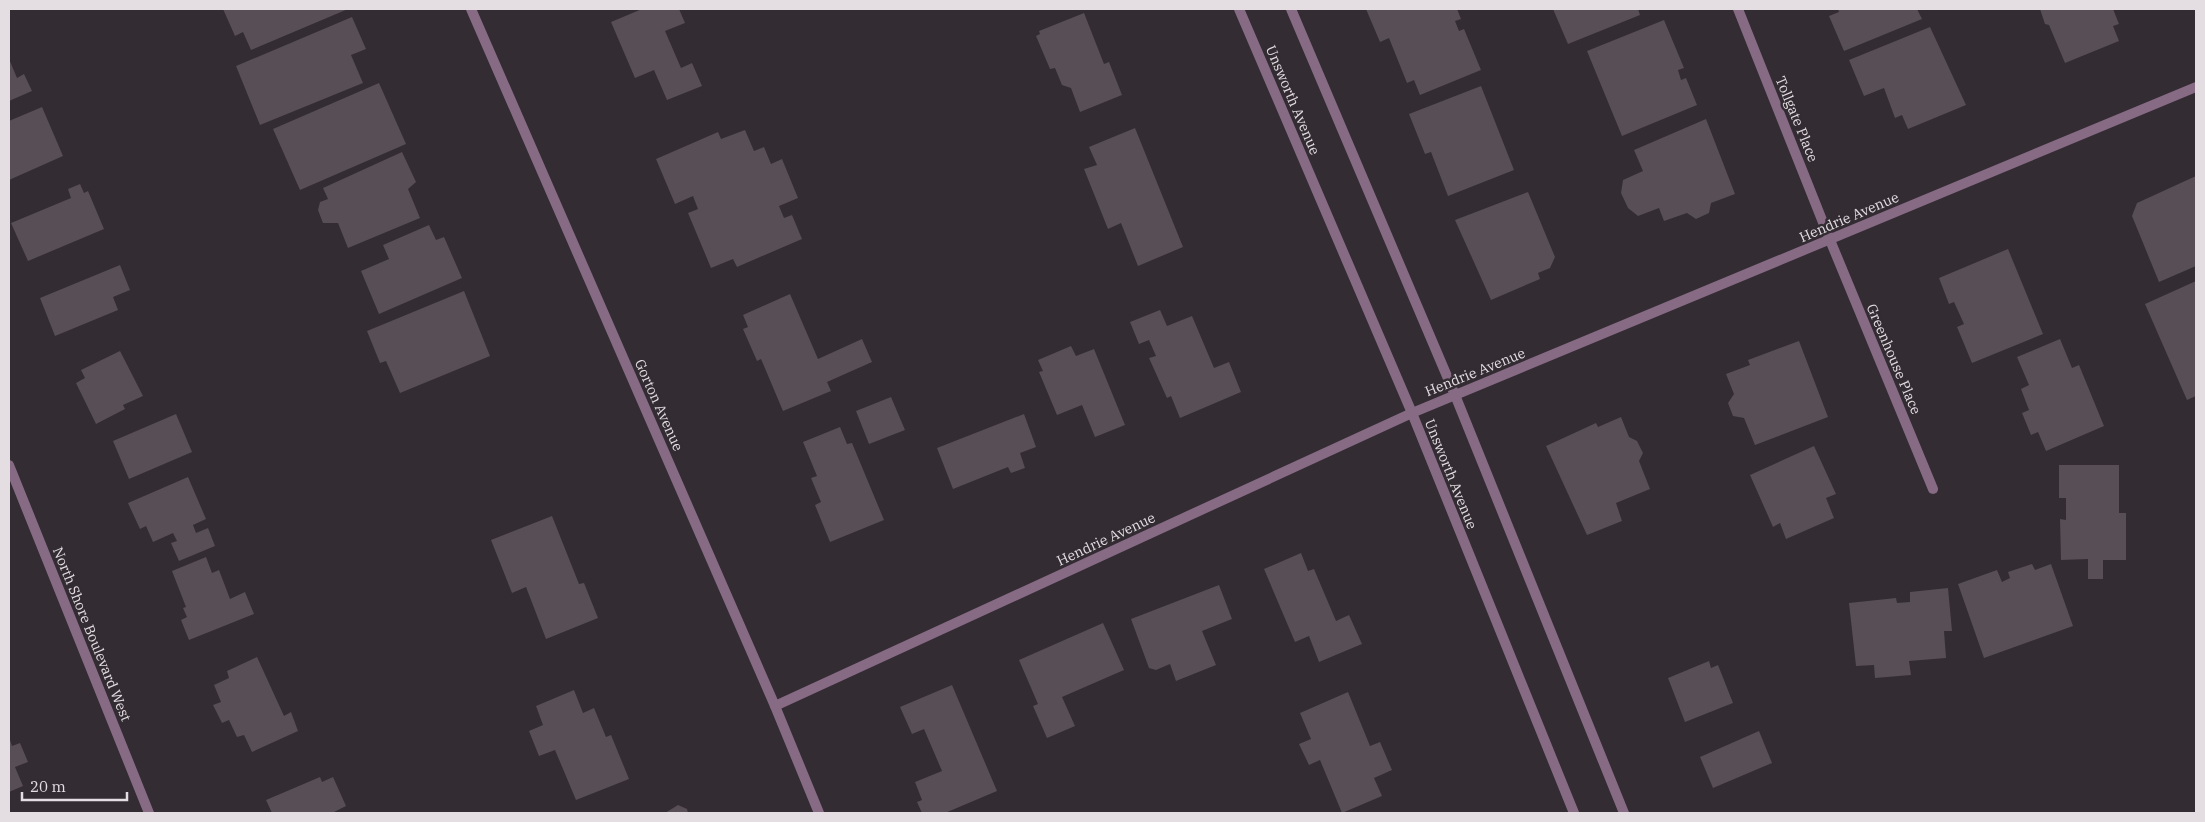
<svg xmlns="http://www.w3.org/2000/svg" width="2205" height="822" font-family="'IBM Plex Serif',serif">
	<rect width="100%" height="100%" fill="#332c33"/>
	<!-- building -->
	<g fill="#574e56">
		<path d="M223 9H348L251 50 243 32 235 36Z"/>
		<path d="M642 9H679L685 23 665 31 681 68 692 63 702 86 667 100 654 70 635 78 611 22Z"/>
		<path d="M1366 9H1457L1461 19 1455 21 1459 31 1464 29 1481 70 1420 95 1414 80 1407 83 1389 38 1380 42Z"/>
		<path d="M1553 9H1638L1640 15 1568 44Z"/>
		<path d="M1838 9H1917L1922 19 1844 51 1829 16 1839 12Z"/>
		<path d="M2040 9H2113L2119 24 2113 26 2119 41 2065 63 2049 25 2045 24Z"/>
		<path d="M1084 13 1104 64 1109 62 1122 95 1080 112 1071 88 1062 85 1055 68 1050 69 1036 36 1040 34 1039 31Z"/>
		<path d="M352 17 366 49 351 55 363 83 260 125 236 66Z"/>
		<path d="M1664 20 1684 68 1678 70 1681 80 1686 78 1697 105 1622 136 1587 51Z"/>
		<path d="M1930 27 1966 105 1908 129 1902 115 1895 118 1884 88 1864 96 1849 60Z"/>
		<path d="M9 59 17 78 24 74 32 91 9 101Z"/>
		<path d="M379 83 406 144 300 190 273 129Z"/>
		<path d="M1481 86 1514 170 1448 196 1431 152 1425 154 1409 114Z"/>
		<path d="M42 107 63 156 9 180V121Z"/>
		<path d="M1706 119 1735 194 1711 203 1709 213 1696 219 1687 213 1664 221 1659 208 1638 216 1628 208 1621 193 1623 180 1643 171 1634 150Z"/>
		<path d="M1135 128 1183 247 1138 266 1121 223 1108 229 1084 169 1097 165 1089 147Z"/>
		<path d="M745 130 754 151 764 147 771 164 782 159 798 198 779 206 784 218 792 215 802 239 737 267 733 259 711 268 688 213 698 209 693 196 675 204 656 159 718 132 721 139Z"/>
		<path d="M402 152 416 182 408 189 420 218 348 248 338 223H323L318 210 320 202 328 199 323 188Z"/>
		<path d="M2196 176V266L2159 282 2132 216 2137 203Z"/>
		<path d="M80 184 84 193 88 191 104 229 28 261 11 223 71 198 68 189Z"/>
		<path d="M1528 192 1555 257 1550 268 1538 273 1540 279 1491 300 1455 220Z"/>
		<path d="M429 225 436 240 444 237 462 278 379 314 361 271 389 259 383 245Z"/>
		<path d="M2008 249 2043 334 1972 363 1957 327 1964 324 1954 302 1949 304 1939 278Z"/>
		<path d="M120 265 130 290 113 297 118 310 55 336 40 298Z"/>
		<path d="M2196 281V396L2187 400 2145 304Z"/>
		<path d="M464 291 490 356 400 393 386 361 380 363 367 331Z"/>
		<path d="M790 294 818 359 862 339 872 362 827 382 831 391 783 411 761 359 757 361 743 329 748 327 743 315Z"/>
		<path d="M1160 310 1167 326 1192 316 1214 368 1229 362 1241 392 1180 418 1171 396 1167 398 1149 358 1156 356 1149 340 1139 344 1130 322Z"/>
		<path d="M2060 339 2072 368 2079 365 2104 426 2046 451 2038 432 2031 435 2022 413 2029 410 2021 389 2029 385 2017 357Z"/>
		<path d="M1799 341 1828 417 1755 445 1744 418 1733 416 1728 403 1734 394 1726 374 1750 365 1748 360Z"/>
		<path d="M1071 346 1076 356 1094 349 1125 425 1095 437 1082 405 1057 415 1039 372 1043 371 1038 360Z"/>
		<path d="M120 351 143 396 123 405 125 409 96 424 76 383 85 378 81 370Z"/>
		<path d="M891 397 905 430 869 444 856 411Z"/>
		<path d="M176 414 192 452 129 479 113 441Z"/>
		<path d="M1024 414 1036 447 1020 453 1025 468 1011 473 1008 467 953 489 937 448Z"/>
		<path d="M1621 417 1629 437 1637 441 1643 453 1639 461 1650 489 1616 503 1622 521 1587 535 1546 446 1596 423 1598 427Z"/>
		<path d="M840 427 847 444 852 443 884 520 830 542 815 505 821 502 811 478 817 476 803 442Z"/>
		<path d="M1814 446 1836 494 1826 498 1834 518 1786 539 1780 523 1773 527 1750 475Z"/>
		<path d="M2059 465H2119V513H2126V560H2103V579H2088V559L2061 560 2060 519 2066 520V498H2059Z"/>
		<path d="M188 477 206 519 193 525 196 533 208 528 215 546 179 561 171 543 177 541 173 533 153 542 146 526 140 529 128 503Z"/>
		<path d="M552 516 579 584 584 583 598 618 546 639 526 587 512 593 491 540Z"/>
		<path d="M1301 553 1308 571 1314 569 1336 621 1349 615 1362 644 1319 662 1309 636 1295 642 1264 569Z"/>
		<path d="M206 557 212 573 219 570 230 599 245 592 254 614 189 640 181 620 187 617 183 608 186 607 172 571Z"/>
		<path d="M2032 564 2035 570 2051 564 2073 626 1984 658 1958 584 1997 570 2002 582 2010 578 2008 572Z"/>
		<path d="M1219 585 1232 619 1202 631 1216 665 1176 681 1170 664 1156 670 1149 668 1131 619Z"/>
		<path d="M1948 588 1952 631H1944L1946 658 1909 661 1911 675 1875 678 1874 665 1856 666 1849 603 1896 598 1897 603 1910 602V592Z"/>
		<path d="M1103 623 1124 670 1062 697 1075 726 1047 738 1033 706 1038 704 1019 660Z"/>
		<path d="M257 657 284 716 291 712 298 731 252 752 244 735 237 737 229 720 222 723 213 705 221 702 214 685 229 678 227 671Z"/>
		<path d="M1709 661 1711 668 1718 665 1733 703 1685 722 1668 678Z"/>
		<path d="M952 685 997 791 945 813H922L917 802 922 800 915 782 942 771 924 729 912 734 900 707Z"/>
		<path d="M574 690 583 713 594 708 606 737 611 735 629 779 576 800 555 750 539 756 529 731 543 725 536 706Z"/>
		<path d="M1348 692 1370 746 1380 742 1392 770 1374 778 1382 796 1342 813 1320 760 1309 765 1299 744 1311 739 1300 713Z"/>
		<path d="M1759 731 1772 763 1713 788 1700 757Z"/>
		<path d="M9 737 12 746 20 743 28 762 15 767 23 786 9 792Z"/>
		<path d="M320 777 322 782 333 777 346 806 334 812V813H272L266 800Z"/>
		<path d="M678 805 687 809 688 813H665Z"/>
	</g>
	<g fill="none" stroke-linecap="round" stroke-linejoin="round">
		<!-- minor -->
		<g stroke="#876b85" stroke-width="10">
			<path d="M471 9 775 706 819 813"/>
			<path d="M1239 9 1412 413 1574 813"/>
			<path d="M1291 9 1455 395 1624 813"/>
			<path d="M1738 9 1830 240 1933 489"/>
			<path d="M9 465 149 813"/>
			<path d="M775 706 1412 413 2196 87"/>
		</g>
	</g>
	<g text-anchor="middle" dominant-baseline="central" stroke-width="5" stroke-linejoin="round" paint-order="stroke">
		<!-- street labels -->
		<g font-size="14" fill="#e4dee3" stroke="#332c33">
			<text transform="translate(1293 100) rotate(67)">Unsworth Avenue</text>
			<text transform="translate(1797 119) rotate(68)">Tollgate Place</text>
			<text transform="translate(1849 217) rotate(-23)">Hendrie Avenue</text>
			<text transform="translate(1894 359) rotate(67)">Greenhouse Place</text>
			<text transform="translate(1475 372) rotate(-22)">Hendrie Avenue</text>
			<text transform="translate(659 405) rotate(66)">Gorton Avenue</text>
			<text transform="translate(1451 474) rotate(68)">Unsworth Avenue</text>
			<text transform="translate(1106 539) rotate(-25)">Hendrie Avenue</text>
			<text transform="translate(92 634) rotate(68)">North Shore Boulevard West</text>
		</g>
	</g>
	<!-- border -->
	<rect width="2205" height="822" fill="none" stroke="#e4dee3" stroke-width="20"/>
	<!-- scale -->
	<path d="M22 792v8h105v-8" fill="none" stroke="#e4dee3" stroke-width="2.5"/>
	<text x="30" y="792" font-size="15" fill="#e4dee3" stroke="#332c33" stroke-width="4" paint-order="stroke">20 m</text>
</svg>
